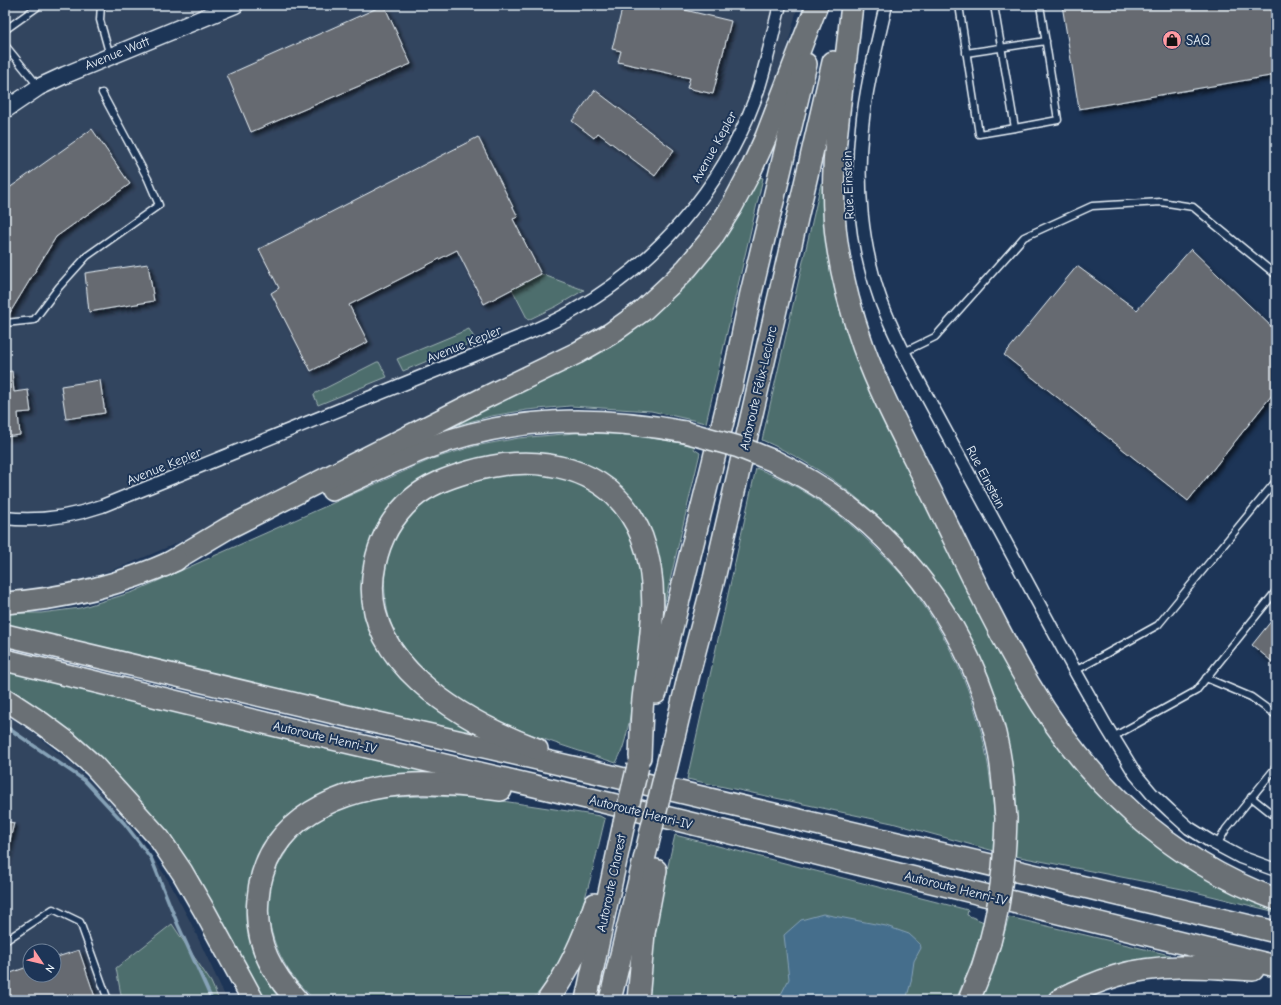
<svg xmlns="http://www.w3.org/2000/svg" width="1281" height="1005" font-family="'Comic Neue',sans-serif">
	<defs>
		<filter id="shadow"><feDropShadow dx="3.5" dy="3.5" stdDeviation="2" flood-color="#0009"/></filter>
	</defs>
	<rect width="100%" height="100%" fill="#1d3557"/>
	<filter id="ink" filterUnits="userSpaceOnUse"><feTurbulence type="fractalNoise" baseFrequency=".025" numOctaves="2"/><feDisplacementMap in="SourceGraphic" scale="8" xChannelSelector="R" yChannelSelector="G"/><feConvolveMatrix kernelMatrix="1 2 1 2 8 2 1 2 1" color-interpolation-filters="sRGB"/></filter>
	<g filter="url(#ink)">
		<!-- built -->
		<g fill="#33455f" fill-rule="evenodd">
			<path d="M5 5H798L784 60 766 114 736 181 707 227 671 270 647 291 603 325 510 377 175 544 126 565 80 581 44 588 5 591Z"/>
			<path d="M5 714 32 732 72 764 117 809 138 836 168 880 190 921 227 1000H5ZM30 951H54V975H30Z"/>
		</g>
		<!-- green -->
		<g fill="#4e6e6d" stroke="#9bb0b2">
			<path d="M756 176 763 178 706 423 651 411 570 406 527 410 491 416 450 427 447 423 602 349Z"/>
			<path d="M821 183 826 184 830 252 1011 667 1069 761 1116 811 1166 852 1276 909V912L1187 890 1015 856C1017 831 1017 807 1015 783 1012 760 1007 737 1000 715 966 594 878 491 762 440Z"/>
			<path d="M541 274 584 290 557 306 528 320 512 289Z"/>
			<path d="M469 329 476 341 403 371 397 359Z"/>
			<path d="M377 362H379L387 377 318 405 314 395V394Z"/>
			<path d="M575 433 618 434 665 440 695 446 694 449 700 453 660 623 636 509 513 457 388 517 371 621 476 731 474 736 5 625V613H41L80 608 133 592 432 459 475 446 519 438Z"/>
			<path d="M756 468C795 483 828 505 859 532 876 548 893 564 908 582 914 589 918 597 923 604 959 656 982 716 990 778 993 802 997 826 994 851L892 823 687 779Z"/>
			<path d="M528 472C541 474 556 476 569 479 584 482 602 496 612 507 655 553 642 642 633 699 629 720 627 744 616 763 559 744 495 727 447 690 430 678 409 656 398 638 391 627 387 613 386 601 378 554 402 510 445 490 454 486 464 481 474 479 491 476 510 474 528 472Z"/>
			<path d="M5 668 450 773 345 787 314 799 292 814 250 890 286 1000H264C235 946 206 891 171 839 164 829 155 819 146 809 104 757 62 720 5 686Z"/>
			<path d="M430 796 483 798 600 816 605 819C590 881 577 951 532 1000H315C309 994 303 989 298 983 277 958 264 922 269 890 271 877 278 865 285 854 291 844 299 834 308 827 319 818 344 808 358 803 379 796 407 797 430 796Z"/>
			<path d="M675 835 968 910 967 915 984 922 974 956 956 1000H648C652 944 662 889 675 835Z"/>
			<path d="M1009 917 1170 955V960L1061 987 1042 1000H981L996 960Z"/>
			<path d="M172 924 211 982 219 1000H122L116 968Z"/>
		</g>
		<!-- water -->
		<path fill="#456e8c" stroke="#86a2b7" d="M823 914 886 926 909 934 920 944 921 948 914 961 911 982 906 1000H778L789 979 784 935 801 920Z"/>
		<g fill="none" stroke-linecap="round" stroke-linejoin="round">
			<!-- stream -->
			<path stroke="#86a2b7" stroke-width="3.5" d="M5 726 84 780 124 823 151 858 178 925 212 1000"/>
		</g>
		<!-- building -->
		<g fill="#666b71" stroke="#e8f1f8" filter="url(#shadow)">
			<path d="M384 5 411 64 251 132 227 75Z"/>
			<path d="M623 5H664L731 21 713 94 687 88 690 78 618 62 621 51 612 49Z"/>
			<path d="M1062 5H1276V75L1079 109Z"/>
			<path d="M595 90 674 150 655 176 598 133 594 138 572 121Z"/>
			<path d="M92 129 130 184 56 237 8 316 5 315V191Z"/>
			<path d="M478 137 518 217 513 219 541 274 484 304 457 250 349 305 368 342 311 371 271 293 279 288 259 249Z"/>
			<path d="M1191 249 1276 331V390L1188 501 1004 355 1077 266 1137 310Z"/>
			<path d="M148 264 154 301 89 312 85 273Z"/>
			<path d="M12 371 14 392 28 390 31 412 18 413 20 435 5 437V372Z"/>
			<path d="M100 380 105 413 66 419 61 386Z"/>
			<path d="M1276 615V665L1252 645Z"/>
			<path d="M5 821 14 823 5 861Z"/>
			<path d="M79 950 96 1000H5V975L30 966V975H54V958Z"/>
		</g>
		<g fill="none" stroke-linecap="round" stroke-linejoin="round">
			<!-- lane casing -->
			<g stroke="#e8f1f8" stroke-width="9">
				<g id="lane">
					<path d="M101 5 100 20 110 56"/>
					<path d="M959 5 979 134 1015 128 994 5"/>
					<path d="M5 30 40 5"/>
					<path d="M5 45 39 87"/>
					<path d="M966 53 1046 41"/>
					<path d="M5 89 15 103"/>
					<path d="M1015 128 1058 120 1040 5"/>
					<path d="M5 323 34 320 59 287 87 256 159 205 148 179 102 93"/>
					<path d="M904 352 935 337 1024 237 1092 206 1161 202 1193 207 1276 275"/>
					<path d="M1075 671 1158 625 1276 481"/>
					<path d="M1206 678 1251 697 1276 715"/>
					<path d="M1113 737 1196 691 1276 591"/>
					<path d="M1251 797 1276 817"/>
					<path d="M1217 845 1226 829 1276 767"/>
					<path d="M5 941 53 909 80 922 108 1000"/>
				</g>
			</g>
			<!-- street casing -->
			<g stroke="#e8f1f8" stroke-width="15">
				<g id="street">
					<path d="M886 5C877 45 866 86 862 127 856 183 861 244 880 298 888 321 900 345 911 367L1075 671 1106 726 1136 775 1152 794 1170 811 1189 828 1210 841 1240 857 1276 870"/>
					<path d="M5 518C39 522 70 517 102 506L519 337C537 329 556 321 573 311 656 264 722 188 755 99 766 68 772 36 780 5"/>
				</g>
			</g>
			<!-- secondary casing -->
			<g stroke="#e8f1f8" stroke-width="19">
				<path id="secondary" d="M5 110 39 87 65 75 235 5"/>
			</g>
			<!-- highway casing -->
			<g stroke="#e8f1f8" stroke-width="24">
				<g id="highway">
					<path d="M852 5C849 30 847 54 843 79 836 134 829 188 837 243 842 278 851 312 863 346 882 399 910 449 935 500 965 561 994 625 1029 684 1086 781 1169 861 1276 899"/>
					<path d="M774 461C798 473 821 486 842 502 923 562 980 653 999 752 1003 774 1004 796 1006 818"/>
					<path d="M332 490C364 476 395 460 427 448 513 416 595 415 685 432"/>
					<path d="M164 566 228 528 482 399 577 353 610 334 642 311 672 283 687 268 711 239 732 206 750 172 766 137 817 5"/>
					<path d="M5 603C63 599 123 584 176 560"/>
					<path d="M5 635 334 713 599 773 1276 932"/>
					<path d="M5 660 290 729 595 800 1276 966"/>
					<path d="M656 693 731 389 751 293 806 64"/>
					<path d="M5 699 40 722 67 742 94 766 159 838 182 872 204 910 253 1000"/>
					<path d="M537 749C462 721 354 660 375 564 380 539 393 516 412 499 428 485 448 478 468 472 536 452 613 464 642 537 662 590 649 645 643 699 641 718 641 738 640 757"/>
					<path d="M666 770 690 670 714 579 833 62"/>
					<path d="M297 1000C270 972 254 938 258 899 264 818 342 787 413 784 442 783 472 786 501 790"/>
					<path d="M548 1000C569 971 584 938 595 904"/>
					<path d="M586 1000 624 823"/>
					<path d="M610 1000 652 827"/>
					<path d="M638 1000 644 933 656 870"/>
					<path d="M969 1000 982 968 990 942"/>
					<path d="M1059 1000C1078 990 1096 982 1116 976 1160 963 1207 967 1253 970"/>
				</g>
			</g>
			<!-- lane -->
			<use href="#lane" stroke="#1d3557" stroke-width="6"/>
			<!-- street -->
			<use href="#street" stroke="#1d3557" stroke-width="12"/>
			<!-- secondary -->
			<use href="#secondary" stroke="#1d3557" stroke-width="16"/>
			<!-- highway -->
			<use href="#highway" stroke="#6a7074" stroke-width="21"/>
			<!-- highway-bridge casing -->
			<g stroke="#e8f1f8" stroke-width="24" stroke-linecap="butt">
				<g id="highway-bridge">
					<path d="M685 432 739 447 774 461"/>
					<path d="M624 823 638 766"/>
					<path d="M652 827 666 770"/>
					<path d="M990 942C1001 901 1005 861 1006 818"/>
				</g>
			</g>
			<!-- highway-bridge -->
			<use href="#highway-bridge" stroke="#6a7074" stroke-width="21"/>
		</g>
	</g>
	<!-- icons -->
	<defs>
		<g id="shop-disc" transform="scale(1)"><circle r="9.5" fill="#ff9aa2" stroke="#1d3557"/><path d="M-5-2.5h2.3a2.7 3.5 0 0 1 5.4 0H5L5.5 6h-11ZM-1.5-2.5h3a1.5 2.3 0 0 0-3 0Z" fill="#111"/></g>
	</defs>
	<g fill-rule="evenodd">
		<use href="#shop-disc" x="1172" y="40"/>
	</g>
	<g text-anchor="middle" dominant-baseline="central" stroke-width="4" stroke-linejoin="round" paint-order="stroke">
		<!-- poi labels -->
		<g font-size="13" fill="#e8f1f8" stroke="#1d3557" text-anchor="start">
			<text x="1186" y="40">SAQ</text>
		</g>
		<!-- street labels -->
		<g font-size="13" fill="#e8f1f8" stroke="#1d3557">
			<text transform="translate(117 53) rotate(-22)">Avenue Watt</text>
			<text transform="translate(714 147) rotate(-61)">Avenue Kepler</text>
			<text transform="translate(848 185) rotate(-92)">Rue Einstein</text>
			<text transform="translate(464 344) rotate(-22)">Avenue Kepler</text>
			<text transform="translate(758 388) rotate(-77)">Autoroute Félix-Leclerc</text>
			<text transform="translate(164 466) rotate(-22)">Avenue Kepler</text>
			<text transform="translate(986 477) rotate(62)">Rue Einstein</text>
			<text transform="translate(325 737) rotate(13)">Autoroute Henri-IV</text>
			<text transform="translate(641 812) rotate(14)">Autoroute Henri-IV</text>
			<text transform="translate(611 883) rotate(-78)">Autoroute Charest</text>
			<text transform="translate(956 888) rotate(14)">Autoroute Henri-IV</text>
		</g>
	</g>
	<!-- margin -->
	<rect width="1281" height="1005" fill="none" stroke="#1d3557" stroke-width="20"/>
	<rect x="10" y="10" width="1261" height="985" fill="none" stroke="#e8f1f8" stroke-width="1.5" filter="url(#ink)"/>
	<!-- north arrow -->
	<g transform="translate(42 963) rotate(125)"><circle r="19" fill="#1d3557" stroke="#6e8097"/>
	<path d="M0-3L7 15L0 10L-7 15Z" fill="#ff9aa2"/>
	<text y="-6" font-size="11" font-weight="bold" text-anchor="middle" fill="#e8f1f8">N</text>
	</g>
</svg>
